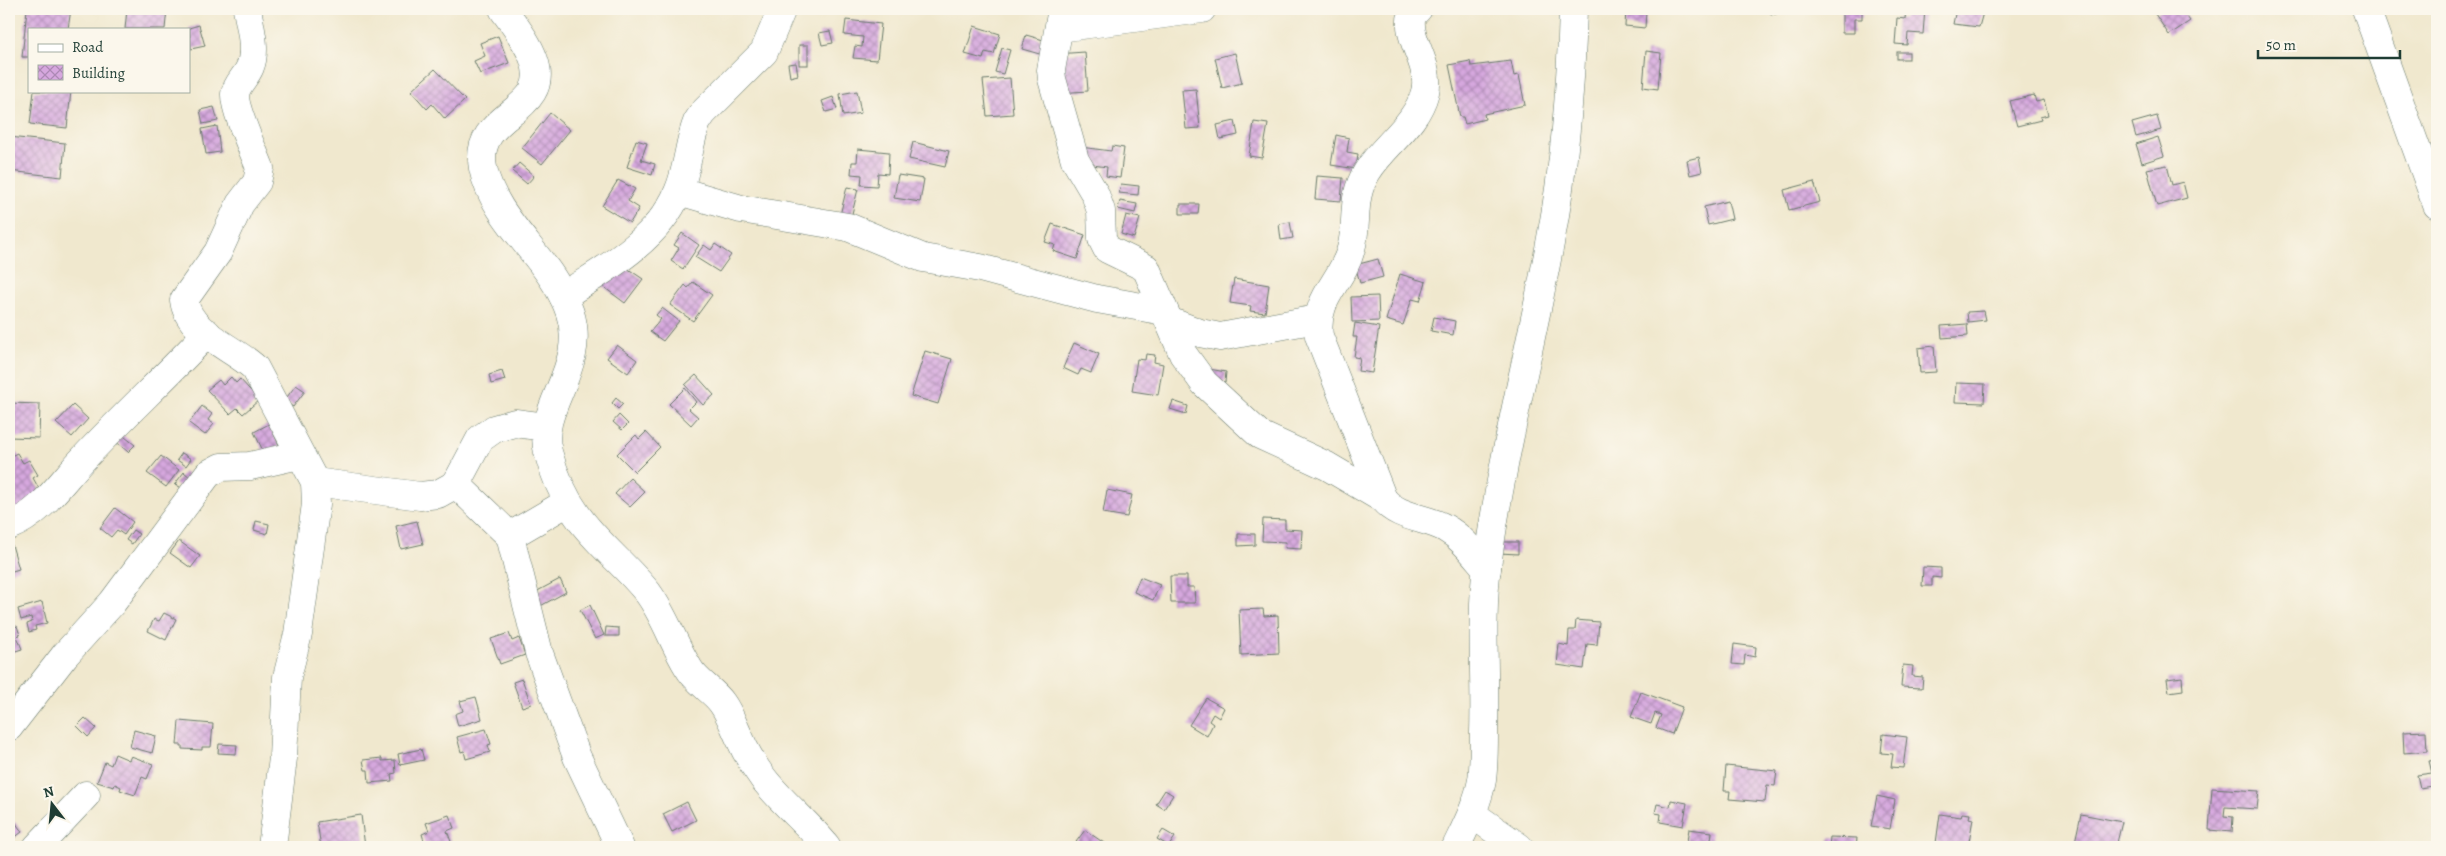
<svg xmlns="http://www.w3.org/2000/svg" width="2446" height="856" font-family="Alegreya,serif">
	<defs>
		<pattern id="building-cross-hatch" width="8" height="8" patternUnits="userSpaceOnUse" patternTransform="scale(1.25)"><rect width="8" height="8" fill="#d6a7de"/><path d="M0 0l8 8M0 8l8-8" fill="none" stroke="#ad89b5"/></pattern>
	</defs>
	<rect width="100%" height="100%" fill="#fbf7ec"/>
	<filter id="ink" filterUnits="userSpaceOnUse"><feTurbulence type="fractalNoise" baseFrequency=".02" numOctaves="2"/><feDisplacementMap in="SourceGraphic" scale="10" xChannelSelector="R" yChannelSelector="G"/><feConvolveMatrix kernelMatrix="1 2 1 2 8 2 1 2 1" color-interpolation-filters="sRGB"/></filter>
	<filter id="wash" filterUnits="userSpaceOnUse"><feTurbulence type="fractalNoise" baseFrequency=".0096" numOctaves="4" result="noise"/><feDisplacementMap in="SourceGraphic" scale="20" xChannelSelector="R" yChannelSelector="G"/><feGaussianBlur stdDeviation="1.12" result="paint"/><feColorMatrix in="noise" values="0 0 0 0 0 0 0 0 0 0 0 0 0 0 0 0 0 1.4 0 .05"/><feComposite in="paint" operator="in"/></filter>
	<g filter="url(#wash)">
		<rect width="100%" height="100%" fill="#f0e8ce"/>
		<g id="blocks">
			<!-- building -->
			<g fill="url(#building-cross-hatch)">
				<path d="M27 9H71L68 29H29V57H22Z"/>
				<path d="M127 9H167L165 29H125Z"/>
				<path d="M1626 9 1646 11 1645 28 1625 26Z"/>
				<path d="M1769 9H1783L1784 12 1771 15Z"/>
				<path d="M1842 9H1862V19H1854V33H1842Z"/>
				<path d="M1906 9H1925L1923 34 1908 33 1907 45 1895 44 1897 18 1905 19Z"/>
				<path d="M1929 9H1952V12Z"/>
				<path d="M1956 9H1984L1979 27 1953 24Z"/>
				<path d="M2163 9H2167L2170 13 2175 9 2178 13 2182 10 2190 21 2169 35 2155 14Z"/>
				<path d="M846 20 881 24 877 60 853 58 855 46 862 47 863 37 844 35Z"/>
				<path d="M199 25 205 46 191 49 189 28Z"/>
				<path d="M974 26 1000 34 994 54 985 52 983 59 965 54Z"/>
				<path d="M830 31 833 43 822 45 819 33Z"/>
				<path d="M1026 35 1047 41 1043 55 1022 49Z"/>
				<path d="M498 36 509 63 480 74 474 61 485 56 480 43Z"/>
				<rect x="799" y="45" width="9" height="20"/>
				<path d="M1002 48 1010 50 1003 74 995 72Z"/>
				<path d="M1646 51 1661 53 1658 89 1643 87Z"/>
				<path d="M1085 52 1088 91 1058 93 1056 54Z"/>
				<rect x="1897" y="52" width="12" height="7"/>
				<path d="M1235 53 1242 83 1222 88 1215 58Z"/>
				<path d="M1470 61 1471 66 1511 61 1514 76 1519 75 1525 105 1484 114 1485 119 1465 124 1463 117H1460L1449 65Z"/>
				<path d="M796 63 798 75 790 77 788 64Z"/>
				<path d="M435 69 465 100 445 119 432 104 427 109 411 91Z"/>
				<path d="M1010 78 1013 114 987 116 983 80Z"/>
				<path d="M1196 89 1200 128 1186 129 1182 90Z"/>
				<path d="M34 91H71L67 128 30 124Z"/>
				<path d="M857 91 861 113 843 116 840 94Z"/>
				<path d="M2034 95 2036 102 2044 100 2048 115 2040 117 2041 120 2017 126 2010 101Z"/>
				<path d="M833 97 837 109 826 112 822 101Z"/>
				<path d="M214 107 218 121 203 124 200 110Z"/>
				<path d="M550 113 570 130 542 164 522 148Z"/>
				<path d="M2157 116 2161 130 2136 137 2132 123Z"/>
				<path d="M1235 121 1238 135 1220 139 1217 125Z"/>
				<path d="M1254 122 1268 124 1262 158 1249 156Z"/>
				<path d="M217 126 220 152 206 154 202 129Z"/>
				<path d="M1336 135 1349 138 1347 152 1358 154 1356 169 1331 165Z"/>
				<path d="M9 137 65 143 62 177 9 171Z"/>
				<path d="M2158 137 2164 156 2142 163 2136 144Z"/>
				<path d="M636 140 647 143 641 160 655 164 652 175 627 167Z"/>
				<path d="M913 142 949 151 945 167 909 159Z"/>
				<path d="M1112 146 1124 148 1120 178 1106 176 1107 167 1078 163 1080 147 1111 151Z"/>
				<path d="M858 149 889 152 888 174 878 173 877 186 861 185 862 175 851 174 852 162H857Z"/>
				<path d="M1699 157 1702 172 1690 175 1687 160Z"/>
				<path d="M519 163 534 176 527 184 512 171Z"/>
				<path d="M2167 165 2172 185 2183 182 2187 198 2157 206 2147 169Z"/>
				<path d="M898 175 924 179 920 202 894 198Z"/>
				<path d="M1317 176 1343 178 1341 201 1315 199Z"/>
				<path d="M618 180 635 189 628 201 639 208 630 223 602 206Z"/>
				<path d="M1814 182 1820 202 1789 210 1784 190Z"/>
				<path d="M1121 184 1139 186 1138 195 1119 193Z"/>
				<path d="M847 187 858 189 850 222 839 219Z"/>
				<path d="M1120 201 1137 204 1135 213 1118 209Z"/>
				<path d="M1728 201 1732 219 1708 225 1704 207Z"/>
				<path d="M1180 204H1199L1198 214H1180Z"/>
				<path d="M1126 215 1140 218 1134 238 1121 234Z"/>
				<path d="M1290 222 1293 238 1281 240 1279 224Z"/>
				<path d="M1052 224 1085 235 1077 259 1053 251 1055 245 1045 242Z"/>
				<path d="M682 233 699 245 683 269 671 261 679 248 674 245Z"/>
				<path d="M715 244 731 255 719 272 695 257 704 245 711 250Z"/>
				<path d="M1378 259 1383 277 1360 283 1355 265Z"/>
				<path d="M618 262 643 279 625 303 601 285Z"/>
				<path d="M1400 274 1426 282 1420 301 1412 299 1403 325 1386 320Z"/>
				<path d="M1234 279 1269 285 1265 313 1250 311 1251 306 1230 303Z"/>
				<path d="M693 282 712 295 693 321 670 305 685 285 688 288Z"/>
				<path d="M1378 296 1379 321 1352 322 1351 297Z"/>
				<path d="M662 308 679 321 663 341 650 332 661 319 656 315Z"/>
				<path d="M1984 311 1986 320 1968 322 1967 312Z"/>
				<path d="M1434 317 1455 321 1453 335 1431 331Z"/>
				<path d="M1355 323 1379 327 1372 373 1358 371 1360 358 1354 357 1357 337H1353Z"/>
				<path d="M1967 324 1968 336 1942 338 1941 326Z"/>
				<path d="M1074 343 1099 354 1091 373 1081 369 1078 375 1063 368Z"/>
				<path d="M617 345 637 360 628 373 607 358Z"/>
				<path d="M1934 346 1936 372 1920 373 1918 348Z"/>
				<path d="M925 351 952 359 938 404 911 396Z"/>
				<path d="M1146 354 1155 355 1154 362 1163 364 1158 395 1132 391 1137 359 1145 360Z"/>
				<path d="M1209 369 1226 372 1225 382 1208 378Z"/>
				<path d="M502 371 505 380 491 384 489 375Z"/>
				<path d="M696 375 714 395 703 405 685 385Z"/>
				<path d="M231 377 236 383 240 379 259 400 243 414 237 408 230 414 207 390 219 380 223 385Z"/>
				<path d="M1956 383 1985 384 1984 403 1955 402Z"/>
				<path d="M296 385 305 391 293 407 284 401Z"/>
				<path d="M685 388 696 402 689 409 698 417 691 425 669 404Z"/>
				<path d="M616 398 623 404 618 409 612 403Z"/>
				<path d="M1173 401 1188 406 1186 414 1170 409Z"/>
				<path d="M9 403 40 404 39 438 9 437Z"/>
				<path d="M73 405 88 419 72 437 56 423Z"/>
				<path d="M202 406 212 414 208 420 214 424 205 435 189 423Z"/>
				<path d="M619 415 628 424 622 430 613 422Z"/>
				<path d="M269 424 280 447 265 455 254 432Z"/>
				<path d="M646 432 660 447 635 472 617 454 636 435 639 439Z"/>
				<path d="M120 433 135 445 128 452 114 440Z"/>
				<path d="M17 453 23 463 29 460 38 475 33 478 42 494 13 511 9 503V457Z"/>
				<path d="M182 453 191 459 186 466 177 460Z"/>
				<path d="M161 456 179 470 166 487 147 473Z"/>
				<path d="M184 472 191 478 183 489 175 484Z"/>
				<path d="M630 478 645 492 630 507 615 494Z"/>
				<path d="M1107 490 1132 495 1127 517 1103 513Z"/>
				<path d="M115 508 133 522 124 535 117 530 111 537 100 528Z"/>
				<path d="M1263 519 1285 520V529L1302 530 1301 549 1285 548 1286 542 1262 541Z"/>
				<path d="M256 521 269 524 267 534 254 530Z"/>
				<path d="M417 521 423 544 401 549 396 526Z"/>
				<path d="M133 530 139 534 132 544 126 540Z"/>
				<path d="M1238 534H1255V545L1238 546Z"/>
				<path d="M179 541 200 556 191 568 170 553Z"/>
				<path d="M1499 542H1518V554L1499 553Z"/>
				<path d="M12 545 19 569 9 572V546Z"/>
				<path d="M1923 567 1941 568V578L1932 577V586H1922Z"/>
				<path d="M1170 576H1187V587H1194L1195 603H1171Z"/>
				<path d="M1140 577 1160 585 1153 600 1134 592Z"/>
				<path d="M560 579 566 592 535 609 528 596Z"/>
				<path d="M42 602 47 623 35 626 36 630 29 632 27 624 32 622 31 617 21 620 18 609Z"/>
				<path d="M590 605 604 635 595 639 580 610Z"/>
				<path d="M1263 609 1264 616 1278 615 1279 653 1241 655 1239 610Z"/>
				<path d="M164 613 176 619 166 640 148 631 154 619 159 621Z"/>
				<path d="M1576 620 1599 622 1597 645 1587 644 1584 669 1557 665 1559 644 1568 646 1569 630H1575Z"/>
				<path d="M17 626 20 635 17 636 22 649 9 653V629Z"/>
				<path d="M606 627 619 628V636H605Z"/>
				<path d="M509 633 512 641 519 638 525 655 500 664 491 639Z"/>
				<path d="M1734 644 1756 647 1755 657 1745 655 1744 665 1732 664Z"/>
				<path d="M1903 665 1913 666 1912 676 1923 677 1922 688 1901 687Z"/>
				<path d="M2182 677 2183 690 2169 692 2167 679Z"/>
				<path d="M522 679 531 704 522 707 513 682Z"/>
				<path d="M1641 692 1682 707 1672 734 1656 728 1661 715 1655 713 1651 724 1631 717Z"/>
				<path d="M476 697 482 719 458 726 455 714 463 711 460 701Z"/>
				<path d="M1206 698 1224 708 1219 718 1213 714 1209 721 1213 724 1207 736 1189 725Z"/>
				<path d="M85 718 96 728 88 737 77 726Z"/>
				<path d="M179 721 213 724 211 747H202V750L182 749V745H177Z"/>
				<path d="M486 729 491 744 488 745 490 752 466 759 464 751 461 752 457 737Z"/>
				<path d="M134 730 156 736 152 753 130 747Z"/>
				<path d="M2426 731 2427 751 2404 753 2403 732Z"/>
				<path d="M1883 734 1907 737 1903 768 1891 767 1893 754 1881 753Z"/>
				<path d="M219 744 237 745 236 754 218 753Z"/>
				<path d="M421 749 424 760 400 765 398 754Z"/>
				<path d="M115 754 129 760 131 756 153 764 147 779 142 777 135 795 120 790 121 787 115 784 114 787 97 782 105 762 111 765Z"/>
				<path d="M382 758V761L395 760 396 773 391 774 392 781 369 783 368 770H365L363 760Z"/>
				<path d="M2437 760V785L2420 788 2417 775 2432 773 2429 761Z"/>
				<path d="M1726 766 1777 771 1775 786 1767 785 1765 802 1729 799 1730 791H1724Z"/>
				<path d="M2212 788 2259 791 2257 809 2225 807 2224 816 2233 817 2232 832 2209 830Z"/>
				<path d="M1165 790 1173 795 1164 809 1156 804Z"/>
				<path d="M1877 796 1895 800 1890 829 1871 826Z"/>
				<path d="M1671 800 1687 803 1683 826 1660 822 1661 814 1655 813 1657 804 1670 807Z"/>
				<path d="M687 802 696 820 672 832 663 814Z"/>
				<path d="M1962 813 1970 814 1969 818 1973 819 1968 847 1936 843 1940 814 1961 817Z"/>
				<path d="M2081 814 2122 822 2116 847H2100L2075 842Z"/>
				<path d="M361 815 365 847H321L317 822Z"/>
				<path d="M449 815 454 828 447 831 453 847H431L429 842 425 844 422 834 429 831 426 823Z"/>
				<path d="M15 822 22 832 9 842V826Z"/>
				<path d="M1689 829 1712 832 1710 847H1686Z"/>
				<path d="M1085 830 1104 843 1101 847H1083L1076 842Z"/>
				<path d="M1163 830 1175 837 1169 846 1157 839Z"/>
				<path d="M1830 837 1857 838 1856 847H1829Z"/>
			</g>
		</g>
	</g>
	<g filter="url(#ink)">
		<use href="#blocks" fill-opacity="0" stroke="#68796a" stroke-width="1"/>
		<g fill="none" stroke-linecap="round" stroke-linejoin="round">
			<!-- minor casing -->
			<g stroke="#68796a" stroke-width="29">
				<g id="minor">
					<path d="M247 9C250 26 257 50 250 67 246 77 237 83 235 94 234 109 254 152 260 168L257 182 240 204 218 252 184 300C188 333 233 347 255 368L315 482 316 504 298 634 287 677 283 758 272 847"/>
					<path d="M503 9C514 25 528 42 534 60 553 114 472 111 483 168 494 222 553 260 570 313 588 368 536 408 548 452 554 474 564 497 577 515 597 544 626 565 648 593 665 616 673 643 688 667 696 682 713 690 722 703 730 714 734 727 740 739 746 753 754 766 763 778 782 803 807 822 827 847"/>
					<path d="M1062 9 1051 70 1052 79 1075 160 1095 194 1101 211 1102 239 1107 249 1146 268 1183 354 1204 383 1260 435 1327 466 1383 499"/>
					<path d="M1418 9 1412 15C1405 38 1432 64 1425 92 1416 126 1384 144 1367 172 1350 199 1359 221 1351 249 1342 283 1314 297 1319 336L1383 499C1398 518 1425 517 1445 528 1463 538 1474 554 1487 569"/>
					<path d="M2366 9 2437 205"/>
					<path d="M1059 28 1202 9"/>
					<path d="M679 191 741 209 848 227 923 258 980 268 1097 299 1164 311"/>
					<path d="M563 296C604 270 659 239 678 192 688 170 688 144 697 122L703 113 764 52 782 9"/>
					<path d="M1169 321 1200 333 1220 337 1317 319"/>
					<path d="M315 482 420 496 438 494 456 484 480 439 494 429 515 423 546 427"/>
					<path d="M456 484 510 536 539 653 577 757 620 847"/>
					<path d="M9 526C42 513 60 483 84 458 124 415 167 376 207 333"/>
					<path d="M510 536 568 502"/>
					<path d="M9 727 65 655 112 603 208 474 221 467 250 466 299 455"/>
					<path d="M1472 814 1519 847"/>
					<path d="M37 847 86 795"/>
					<path d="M1456 847C1466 826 1478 803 1482 780 1484 764 1484 748 1484 733 1486 677 1480 621 1487 566 1502 455 1531 348 1551 238 1565 163 1571 86 1573 9"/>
				</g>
			</g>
			<!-- minor -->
			<use href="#minor" stroke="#fff" stroke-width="28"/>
		</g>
	</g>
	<!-- margin -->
	<rect width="2446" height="856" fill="none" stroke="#fbf7ec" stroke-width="30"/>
	<!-- legend -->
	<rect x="28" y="28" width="162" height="65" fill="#fbf7ec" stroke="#a3ada2"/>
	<rect x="38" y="44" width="25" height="8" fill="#ffffff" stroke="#a3ada2"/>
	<text x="72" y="52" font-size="15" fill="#1f3d34">Road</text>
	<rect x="38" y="65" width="25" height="15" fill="url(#building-cross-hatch)" stroke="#a3ada2"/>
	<text x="72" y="78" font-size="15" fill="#1f3d34">Building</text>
	<!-- north arrow -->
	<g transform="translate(52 804) rotate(344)" stroke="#fbf7ec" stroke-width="4" paint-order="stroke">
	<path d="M0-4L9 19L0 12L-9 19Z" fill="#1f3d34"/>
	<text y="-8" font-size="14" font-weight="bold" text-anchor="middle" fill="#1f3d34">N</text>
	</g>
	<!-- scale -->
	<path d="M2258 50v8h142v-8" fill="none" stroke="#1f3d34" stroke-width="2.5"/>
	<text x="2266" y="50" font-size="15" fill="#1f3d34" stroke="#fbf7ec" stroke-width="4" paint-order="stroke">50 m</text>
</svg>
